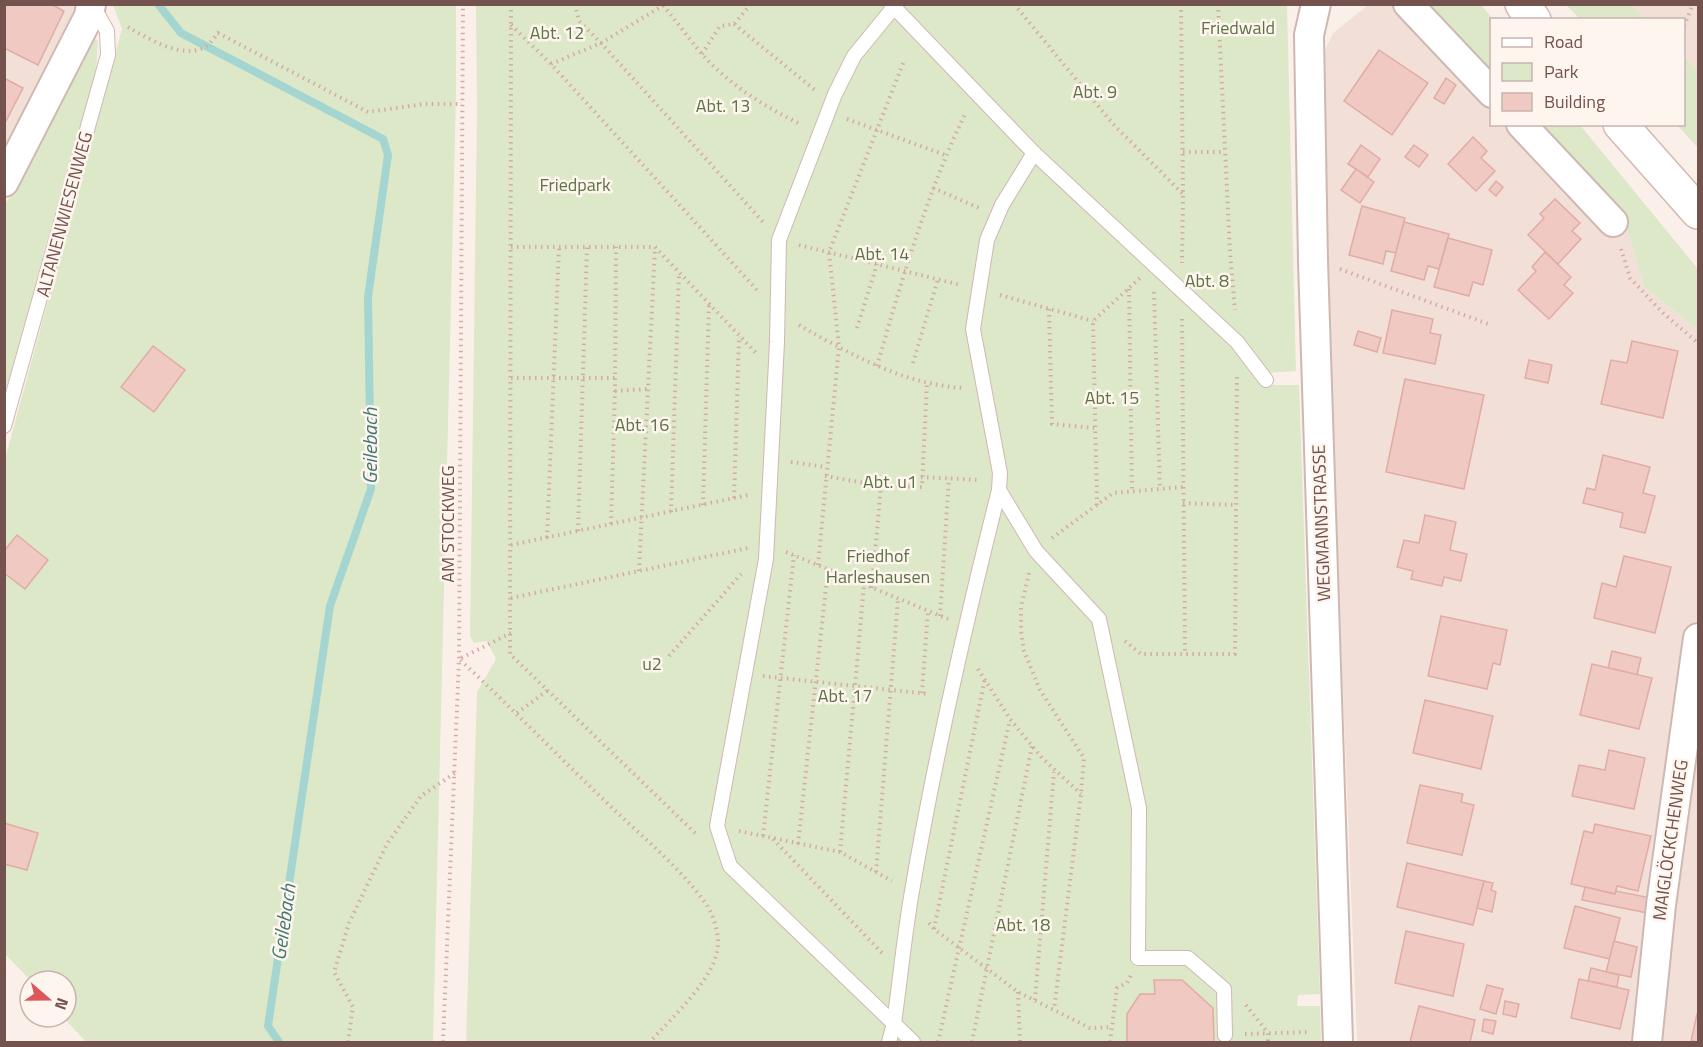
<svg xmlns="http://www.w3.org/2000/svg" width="1703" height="1047" font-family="'Titillium Web',sans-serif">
	<rect width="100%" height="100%" fill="#fbf0e9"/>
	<!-- residential -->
	<g fill="#f2e0d8">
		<path d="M71 4 77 7 5 147V5Z"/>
		<path d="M1368 5H1417L1491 82 1492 124 1532 125 1625 222 1644 287 1698 330V1042H1357L1330 369 1324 52 1333 33Z"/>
		<path d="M1632 5H1698V71L1684 56V20L1645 19Z"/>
	</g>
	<!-- green -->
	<g fill="#dde8c8">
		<path d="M113 5H456V95L433 1042H86L63 1017H66V981H31L5 954V459L122 29Z"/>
		<path d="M476 5H1287L1296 371 1266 373 1267 385H1299L1320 994 1298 995 1297 1006H1320L1321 1042H466L477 692 496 659 487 641 474 643 470 636 477 110Z"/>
		<path d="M1417 5H1481L1493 19 1492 20 1491 82Z"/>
		<path d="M1566 5H1632L1645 19H1580Z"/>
		<path d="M90 37 98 41 96 72 5 393V205Z"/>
		<path d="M1684 56 1698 71V148L1677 125 1684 124Z"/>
		<path d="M1532 125H1580L1698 269V330L1644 287 1625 222Z"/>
	</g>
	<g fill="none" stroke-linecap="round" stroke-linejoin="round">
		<!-- stream -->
		<path stroke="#a5d5d1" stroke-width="8" d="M158 4 181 33 383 139 388 155 368 297 371 489 330 606 268 1026 279 1042"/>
	</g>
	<!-- building -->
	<g fill="#efc9c2" stroke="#e0aca4" stroke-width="1.5">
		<path d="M4 4H51L64 11 38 65 4 48Z"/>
		<path d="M1379 50 1428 83 1392 135 1344 101Z"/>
		<path d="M4 78 23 88 4 125Z"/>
		<path d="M1446 78 1456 85 1444 104 1434 98Z"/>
		<path d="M1473 137 1487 151 1481 158 1495 171 1476 191 1448 164Z"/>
		<path d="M1361 145 1380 159 1368 177 1348 164Z"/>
		<path d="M1414 145 1428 155 1419 167 1405 157Z"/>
		<path d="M1356 169 1374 182 1360 203 1341 190Z"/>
		<path d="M1496 181 1503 187 1496 196 1489 190Z"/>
		<path d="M1555 199 1580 223 1572 231 1581 239 1558 264 1528 235 1544 218 1540 214Z"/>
		<path d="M1362 206 1405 218 1396 253 1386 251 1383 264 1349 255Z"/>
		<path d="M1404 222 1449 234 1439 269 1428 266 1424 280 1391 271Z"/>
		<path d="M1448 238 1492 250 1483 285 1473 282 1469 296 1434 287Z"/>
		<path d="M1545 252 1571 277 1564 285 1573 293 1549 319 1518 290 1536 271 1532 267Z"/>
		<path d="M1392 310 1433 319 1430 333 1441 335 1435 364 1383 353Z"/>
		<path d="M1358 331 1381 338 1377 352 1354 345Z"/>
		<path d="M1632 341 1678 351 1663 418 1601 404 1611 360 1627 363Z"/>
		<path d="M153 346 185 370 154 412 121 387Z"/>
		<path d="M1529 360 1552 365 1548 383 1525 378Z"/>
		<path d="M1405 379 1484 395 1464 489 1386 472Z"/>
		<path d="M1603 455 1650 467 1643 493 1655 496 1645 533 1620 527 1623 513 1583 503 1587 488 1595 490Z"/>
		<path d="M1425 515 1456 522 1450 550 1467 554 1461 581 1444 577 1442 586 1411 579 1413 571 1397 567 1404 540 1419 543Z"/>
		<path d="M17 535 48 560 25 589 4 573V551Z"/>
		<path d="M1624 556 1671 567 1655 633 1594 618 1602 583 1616 587Z"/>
		<path d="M1441 616 1507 630 1500 665 1493 663 1487 689 1428 676Z"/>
		<path d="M1612 651 1641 658 1637 675 1608 668Z"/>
		<path d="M1592 664 1652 678 1639 729 1580 715Z"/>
		<path d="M1425 700 1493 716 1481 769 1413 753Z"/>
		<path d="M1609 750 1645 758 1634 809 1572 796 1579 765 1605 770Z"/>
		<path d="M1420 785 1463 794 1461 802 1474 805 1462 855 1407 843Z"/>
		<path d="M4 823 38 833 27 870 4 864Z"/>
		<path d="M1595 824 1651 836 1638 891 1617 886 1615 894 1571 884 1584 831 1593 833Z"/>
		<path d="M1407 863 1484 881 1473 925 1397 907Z"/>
		<path d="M1484 881 1493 883 1491 890 1496 892 1492 912 1477 908Z"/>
		<path d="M1585 887 1615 894 1616 891 1651 898 1648 913 1582 900Z"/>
		<path d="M1575 906 1620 918 1610 959 1564 948Z"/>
		<path d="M1406 931 1464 944 1453 996 1395 983Z"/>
		<path d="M1614 941 1637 947 1631 977 1606 972Z"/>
		<path d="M1591 968 1619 975 1617 987 1588 981Z"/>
		<path d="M1579 979 1629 990 1620 1029 1571 1018Z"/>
		<path d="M1154 980H1182L1213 1008 1214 1042H1127V1014L1140 994H1155Z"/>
		<path d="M1487 985 1503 989 1496 1014 1480 1009Z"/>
		<path d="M1505 1001 1519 1004 1516 1017 1503 1014Z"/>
		<path d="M1419 1006 1475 1020 1470 1042H1410Z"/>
		<path d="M1697 1014H1698V1042L1691 1041Z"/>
		<path d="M1484 1019 1496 1021 1493 1034 1482 1031Z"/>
	</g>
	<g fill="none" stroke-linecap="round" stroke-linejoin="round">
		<!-- lane casing -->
		<g stroke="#cfb8b2" stroke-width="16">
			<g id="lane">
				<path d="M891 4 1034 153 1237 342 1266 380"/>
				<path d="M894 7 854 56 835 94 779 240 777 342 766 559 717 826 730 866 913 1042"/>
				<path d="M4 426 108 55 107 31 93 6"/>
				<path d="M999 490 1036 551 1099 619 1139 808 1138 958H1188L1224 989 1225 1035"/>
				<path d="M889 1042 894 1023C900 981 904 938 911 897 934 760 965 625 999 490L1000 473 973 329 987 240 1002 205 1034 153"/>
			</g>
		</g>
		<!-- street casing -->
		<g stroke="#cfb8b2" stroke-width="32">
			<g id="street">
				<path d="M1316 4 1309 35 1313 261 1338 1042"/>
				<path d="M1408 4 1492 93"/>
				<path d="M1521 124 1613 222"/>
				<path d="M4 182 89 16 91 4"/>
				<path d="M1647 1042 1661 905 1698 638"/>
			</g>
		</g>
		<!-- secondary casing -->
		<g stroke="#d4b8b2" stroke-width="36">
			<g id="secondary">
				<path d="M1522 4 1534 20"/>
				<path d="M1620 124 1698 212"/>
			</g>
		</g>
		<!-- path -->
		<g stroke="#d4aca5" stroke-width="4" stroke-dasharray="1.5 4.5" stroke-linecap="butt">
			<path d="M511 4 510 654 696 834"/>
			<path d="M575 4 579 21 601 43 764 223"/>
			<path d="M1014 4 1113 124 1183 194"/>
			<path d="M1181 4 1183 195 1182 263"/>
			<path d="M1218 4 1230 252 1235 310"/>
			<path d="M663 5C676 21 688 37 701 53 728 84 765 107 802 125"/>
			<path d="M734 24 815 90"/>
			<path d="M511 25 551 64 757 290"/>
			<path d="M1684 26 1693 4"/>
			<path d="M128 27C147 38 183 60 205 47 210 44 214 38 218 33L368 112 424 104H462"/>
			<path d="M702 54 720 26 734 24 751 4"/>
			<path d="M551 64 601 43 664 5"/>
			<path d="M847 119 945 155"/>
			<path d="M1183 152H1225"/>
			<path d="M933 188 979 208"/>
			<path d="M799 245 961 285"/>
			<path d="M511 247H655L756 353"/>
			<path d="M1621 249 1630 278 1663 313 1698 343"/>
			<path d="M1340 269 1491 325"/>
			<path d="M1129 289 1132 491"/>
			<path d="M1154 292 1160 490"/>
			<path d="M1000 295 1093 321"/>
			<path d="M1049 309 1052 424 1095 428"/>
			<path d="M1182 319 1185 654"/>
			<path d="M799 325C850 354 905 385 964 388"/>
			<path d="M857 328 877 264"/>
			<path d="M913 363 938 279"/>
			<path d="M877 366C902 279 927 193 966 112"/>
			<path d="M511 378H615"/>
			<path d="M615 391 648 389"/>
			<path d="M791 462 826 467"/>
			<path d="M825 476 881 486 922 487 927 383"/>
			<path d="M921 477 980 480"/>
			<path d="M734 498 739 336"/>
			<path d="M1183 503 1236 505"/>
			<path d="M703 505 709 305"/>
			<path d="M1097 505 1093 321 1140 278"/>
			<path d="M671 512 679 274"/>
			<path d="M611 524 615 391 616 247"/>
			<path d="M578 531 587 247"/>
			<path d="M547 538 559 247"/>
			<path d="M1052 538 1113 493 1183 487"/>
			<path d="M511 545 748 495"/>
			<path d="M786 552 948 619"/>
			<path d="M818 565 839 347 829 252 904 61"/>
			<path d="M639 571 655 247"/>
			<path d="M1029 573 1021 607V631L1024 651 1040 690 1084 758 1081 794 1054 1009"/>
			<path d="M872 588 881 486"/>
			<path d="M511 598 748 548"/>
			<path d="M940 616 949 478"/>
			<path d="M511 633 459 659C510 706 557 755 607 803 640 835 679 866 706 904 713 914 718 930 718 942 719 976 671 1018 650 1042"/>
			<path d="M1125 641 1141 654H1235L1237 377"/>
			<path d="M669 656 741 574"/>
			<path d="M978 669 1010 719 1042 758 1081 794"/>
			<path d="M763 676 929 694"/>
			<path d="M922 693 928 611"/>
			<path d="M517 713 548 690"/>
			<path d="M739 831 840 852 892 881"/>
			<path d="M763 836 794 555"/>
			<path d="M773 839 882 953"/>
			<path d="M798 844 828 569"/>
			<path d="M840 852 864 585"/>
			<path d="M876 872 898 599"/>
			<path d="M929 923 934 929 1018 992 1090 1028 1112 1027"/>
			<path d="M934 929 985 678"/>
			<path d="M1018 992 1020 1042"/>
			<path d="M1035 1000 1054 772"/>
			<path d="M1246 1005 1268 1033V1042"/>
			<path d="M1245 1034 1309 1032"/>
			<path d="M348 1042 353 1007 334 972 349 923 387 844 421 796 455 773"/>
			<path d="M443 1042 459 659 463 4"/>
			<path d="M938 1042 1010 720"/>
			<path d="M972 1042 1032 746"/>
			<path d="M1110 1042 1117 988 1127 983 1131 975"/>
		</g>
		<!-- lane -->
		<use href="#lane" stroke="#fff" stroke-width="14"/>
		<!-- street -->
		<use href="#street" stroke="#fff" stroke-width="28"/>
		<!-- secondary -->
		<use href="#secondary" stroke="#fff" stroke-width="33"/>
	</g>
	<g text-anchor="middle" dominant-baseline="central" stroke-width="5" stroke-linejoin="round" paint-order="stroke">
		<!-- park labels -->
		<g font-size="18" fill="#5e7444" stroke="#fef5ef">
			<text x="1238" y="27">Friedwald</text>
			<text x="557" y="32">Abt. 12</text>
			<text x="1095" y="91">Abt. 9</text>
			<text x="723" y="105">Abt. 13</text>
			<text x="575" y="184">Friedpark</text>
			<text x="882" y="253">Abt. 14</text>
			<text x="1207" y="280">Abt. 8</text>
			<text x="1112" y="397">Abt. 15</text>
			<text x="642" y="424">Abt. 16</text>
			<text x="890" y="481">Abt. u1</text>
			<text x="878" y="555">Friedhof<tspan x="878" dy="21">Harleshausen</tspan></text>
			<text x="652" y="663">u2</text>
			<text x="845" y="695">Abt. 17</text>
			<text x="1023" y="924">Abt. 18</text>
		</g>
		<!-- street labels -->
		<g font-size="18" fill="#74524e" stroke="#fef5ef">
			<text transform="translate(64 214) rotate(-75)">ALTANENWIESENWEG</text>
			<text transform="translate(1321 523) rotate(-92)">WEGMANNSTRASSE</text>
			<text transform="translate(447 524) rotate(-90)">AM STOCKWEG</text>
			<text transform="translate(1670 840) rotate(-82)">MAIGLÖCKCHENWEG</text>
		</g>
		<!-- water labels -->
		<g font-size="20" font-style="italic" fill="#427874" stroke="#fef5ef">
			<text transform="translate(369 446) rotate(-90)">Geilebach</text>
			<text transform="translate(283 922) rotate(-82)">Geilebach</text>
		</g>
	</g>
	<!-- border -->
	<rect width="1703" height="1047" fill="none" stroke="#74524e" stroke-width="12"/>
	<!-- legend -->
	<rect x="1490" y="18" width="195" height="108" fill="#fef5ef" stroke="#c7b4af" stroke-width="1.5"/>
	<rect x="1502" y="38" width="30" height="9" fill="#ffffff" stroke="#c7b4af" stroke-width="1.5"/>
	<text x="1544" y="48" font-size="18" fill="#74524e">Road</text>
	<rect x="1502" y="63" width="30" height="18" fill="#dde8c8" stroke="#c7b4af" stroke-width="1.5"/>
	<text x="1544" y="78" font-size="18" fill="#74524e">Park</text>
	<rect x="1502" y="93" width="30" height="18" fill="#efc9c2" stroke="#c7b4af" stroke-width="1.5"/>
	<text x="1544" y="108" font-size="18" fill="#74524e">Building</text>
	<!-- north arrow -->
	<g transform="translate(48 999) rotate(110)"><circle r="28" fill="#fef5ef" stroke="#c7b4af" stroke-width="1.5"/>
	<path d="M0-4.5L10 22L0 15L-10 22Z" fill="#dc575a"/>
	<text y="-9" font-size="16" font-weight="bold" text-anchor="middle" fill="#74524e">N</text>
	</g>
</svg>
